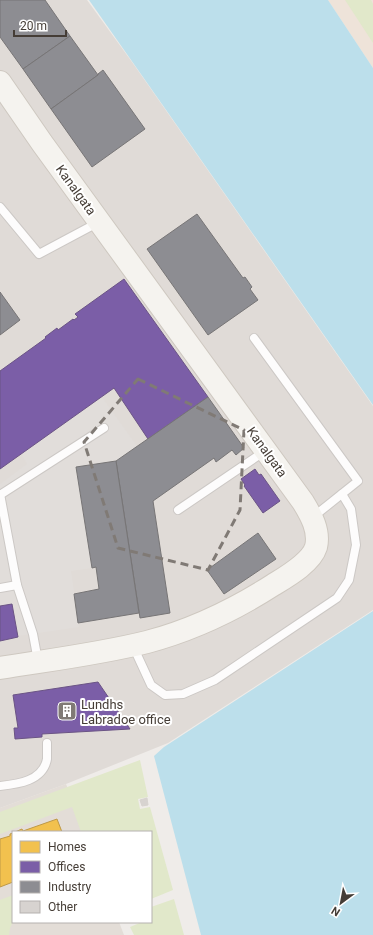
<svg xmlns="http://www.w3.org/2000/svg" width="373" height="935" font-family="Roboto,sans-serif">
	<rect width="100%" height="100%" fill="#efece9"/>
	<!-- residential -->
	<path fill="#e3ddd7" d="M66 784 85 832H13V922H119L124 935H0V808Z"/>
	<!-- commercial -->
	<path fill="#eee3d9" d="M328 0H373V68Z"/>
	<!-- industrial -->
	<path fill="#e0dbd7" d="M0 0H87L132 62 373 406V610L168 743 66 784 0 808Z"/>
	<!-- green -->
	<g fill="#e1e8ca">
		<path d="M345 0H371L373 4V43Z"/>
		<path d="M140 760 148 797 138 799 140 809 150 807 173 890 151 899V832H81L72 807 0 834V812Z"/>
		<path d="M13 895V922L10 928 9 935H0V900Z"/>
		<path d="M174 899 184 935H134L130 927 142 922H151V907Z"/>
	</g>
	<!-- parking -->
	<path fill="#e1ddda" d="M102 397 137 446 116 461 92 568 71 571 79 627 18 636 12 604 0 606V484L27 464 21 454Z"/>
	<!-- water -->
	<g fill="#bcdfeb">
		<path d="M89 0H328L373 68V405Z"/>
		<path d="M373 611V935H201L154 756 164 747Z"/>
	</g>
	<!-- homes -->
	<g fill="#f2c14e" stroke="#be9947">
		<path d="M57 819 62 832H15L22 829 23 831Z"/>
		<path d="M13 833V882L0 887V839L10 836V834Z"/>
	</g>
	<!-- offices -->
	<g fill="#7b5ea7" stroke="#6b5485">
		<path d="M124 279 208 397 148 439 114 388 0 469V371L46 338 45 337 57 328 58 330 73 319 74 320 78 317 75 314Z"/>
		<path d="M255 469 259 475 261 474 280 501 263 513 244 486 245 485 241 479Z"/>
		<path d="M12 604 18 637 0 641V606Z"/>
		<path d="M98 682 130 729 42 734V737L15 739 14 728H18L13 695Z"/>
	</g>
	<!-- industry -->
	<g fill="#8d8d92" stroke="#777576">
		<path d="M0 0H45L70 36 23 69 0 37Z"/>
		<path d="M70 36 98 75 51 109 23 69Z"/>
		<path d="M103 70 145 129 92 167 51 109 98 75V74Z"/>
		<path d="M197 214 243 278 245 277 252 287 250 289 258 300 208 335 147 249Z"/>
		<path d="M0 292 20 320 0 335Z"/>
		<path d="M208 397 244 448 236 455 232 450 216 462 214 458 153 501 170 613 140 618 116 461Z"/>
		<path d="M116 461 139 613 78 623 74 594 99 589 96 567 92 568 76 467Z"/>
		<path d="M258 533 276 559 224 594 207 570Z"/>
	</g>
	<!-- building -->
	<path fill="#d7d3d0" stroke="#d7d3cf" d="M147 798 148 805 142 806 140 800Z"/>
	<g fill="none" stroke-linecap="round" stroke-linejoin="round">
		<!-- lane casing -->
		<g stroke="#ccc8c5" stroke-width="10">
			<g id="lane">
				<path d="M0 207 39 254 99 222"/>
				<path d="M254 338 358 481 313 517"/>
				<path d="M0 494 17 585 33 634 38 661"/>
				<path d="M0 495 104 428"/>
				<path d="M178 510 265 451"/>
				<path d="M0 588 17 585"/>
				<path d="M133 646 151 685 165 695 183 694 215 680 337 598 349 580 356 545 351 509 342 494"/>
				<path d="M0 786C18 784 43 781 47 759 47 754 47 748 47 743"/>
			</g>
		</g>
		<!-- secondary casing -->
		<g stroke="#cec8c0" stroke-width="24">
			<path id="secondary" d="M0 82 42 143 303 502C311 515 320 531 316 547 311 563 286 577 273 585 234 610 192 630 147 642 99 654 49 660 0 668"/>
		</g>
		<!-- lane -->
		<use href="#lane" stroke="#fdfcfc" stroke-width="8"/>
		<!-- secondary -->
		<use href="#secondary" stroke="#f5f3ef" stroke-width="22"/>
	</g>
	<!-- marked area -->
	<path fill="none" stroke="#807a75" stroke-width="3" stroke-dasharray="8 5" stroke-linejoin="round" d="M138 379 244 430 240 510 208 570 118 548 84 442Z"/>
	<!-- icons -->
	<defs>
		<g id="building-square" transform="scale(1)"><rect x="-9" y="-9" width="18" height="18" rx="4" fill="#807a75" stroke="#fff"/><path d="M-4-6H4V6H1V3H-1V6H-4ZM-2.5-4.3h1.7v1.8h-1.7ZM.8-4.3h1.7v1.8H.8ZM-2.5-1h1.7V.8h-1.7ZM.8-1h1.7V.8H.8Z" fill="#fff"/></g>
	</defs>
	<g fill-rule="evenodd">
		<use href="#building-square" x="67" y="711"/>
	</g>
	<g text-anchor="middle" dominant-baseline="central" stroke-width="4" stroke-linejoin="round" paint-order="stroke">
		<!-- street labels -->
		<g font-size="13" fill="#453d36" stroke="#fff">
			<text transform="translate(76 190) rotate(54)">Kanalgata</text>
			<text transform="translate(267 452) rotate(54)">Kanalgata</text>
		</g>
		<!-- poi labels -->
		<g font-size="13" fill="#453d36" stroke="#fff" text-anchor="start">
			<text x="81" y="704">Lundhs<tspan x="81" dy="15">Labradoe office</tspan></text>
		</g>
	</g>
	<!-- legend -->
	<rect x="12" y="831" width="140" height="92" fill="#ffffff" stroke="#b5b1af"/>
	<rect x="20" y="841" width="20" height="12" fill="#f2c14e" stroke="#b5b1af"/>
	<text x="48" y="851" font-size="12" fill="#453d36">Homes</text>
	<rect x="20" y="861" width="20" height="12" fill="#7b5ea7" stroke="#b5b1af"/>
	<text x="48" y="871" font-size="12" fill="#453d36">Offices</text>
	<rect x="20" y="881" width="20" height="12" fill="#8d8d92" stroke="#b5b1af"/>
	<text x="48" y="891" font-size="12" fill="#453d36">Industry</text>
	<rect x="20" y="901" width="20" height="12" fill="#d7d3d0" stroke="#b5b1af"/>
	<text x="48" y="911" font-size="12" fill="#453d36">Other</text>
	<!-- north arrow -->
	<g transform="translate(341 903) rotate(212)" stroke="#ffffff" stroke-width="3" paint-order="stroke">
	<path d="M0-3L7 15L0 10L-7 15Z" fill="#453d36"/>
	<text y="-6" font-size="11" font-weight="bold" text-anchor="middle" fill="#453d36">N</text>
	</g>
	<!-- scale -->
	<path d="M14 30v6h52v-6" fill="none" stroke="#453d36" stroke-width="2"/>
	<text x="20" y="30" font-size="12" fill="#453d36" stroke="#ffffff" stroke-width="3" paint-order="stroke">20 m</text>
</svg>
